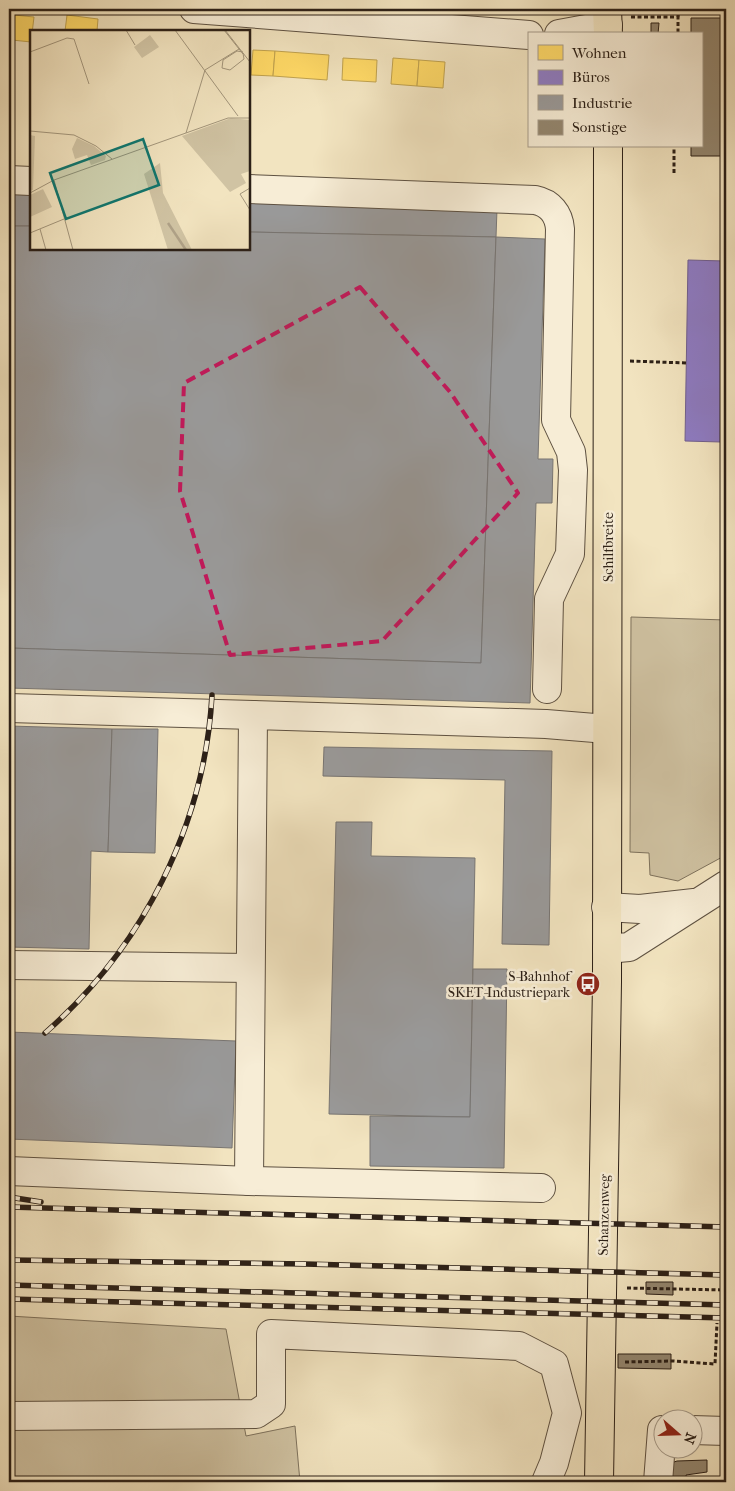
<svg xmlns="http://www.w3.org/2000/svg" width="735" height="1491" font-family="'IM FELL French Canon',serif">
	<rect width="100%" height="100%" fill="#f2e4c0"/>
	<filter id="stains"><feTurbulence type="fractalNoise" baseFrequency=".004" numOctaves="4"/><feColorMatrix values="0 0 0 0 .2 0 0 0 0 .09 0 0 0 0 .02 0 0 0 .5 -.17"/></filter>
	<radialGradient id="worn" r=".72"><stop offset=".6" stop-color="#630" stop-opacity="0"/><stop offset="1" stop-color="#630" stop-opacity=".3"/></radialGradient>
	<!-- green -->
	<g fill="#d0c3a3" stroke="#7e725d">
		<path d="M631 617 726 620V855L678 881 650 875 649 853 630 852Z"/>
		<path d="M9 1316 226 1329 246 1436 295 1426 300 1482H9Z"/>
	</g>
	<!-- homes -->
	<g fill="#ffd966" stroke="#c0a24e">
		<path d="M9 15H14L12 40H9Z"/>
		<path d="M14 15 34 17 31 42 12 40Z"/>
		<path d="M67 15 98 19 97 31H65Z"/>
		<path d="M253 50 275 51 273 76 251 75Z"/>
		<path d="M275 51 329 55 327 80 273 76Z"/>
		<path d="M343 58 377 60 376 82 342 80Z"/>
		<path d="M393 58 419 60 417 86 391 84Z"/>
		<path d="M419 60 445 62 443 88 417 86Z"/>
	</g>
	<!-- offices -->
	<path fill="#8e7cc3" stroke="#71608f" d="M688 260 725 261 721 442 685 441Z"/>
	<!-- industry -->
	<g fill="#999" stroke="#787572">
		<path d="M9 193 31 194V226H9Z"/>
		<path d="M249 201 497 209 496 237 249 232Z"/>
		<path d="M9 226H31V249H249V232L496 237 481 663 9 648Z"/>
		<path d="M496 237 545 239 538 459H553L552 503H536L530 703 9 688V648L481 663Z"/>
		<path d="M9 726 112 729 108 852 91 851 89 949 9 947Z"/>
		<path d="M112 729H158L155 853 108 852Z"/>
		<path d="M324 747 552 751 549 945 502 944 505 780 323 776Z"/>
		<path d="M336 822H372L371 856 475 858 470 1117 329 1114Z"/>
		<path d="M473 969H507L504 1168 370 1166V1116L470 1117Z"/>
		<path d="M9 1032 236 1041 232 1148 9 1139Z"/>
	</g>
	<!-- building -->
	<g fill="#93866f" stroke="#2c2017">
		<path d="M691 18H726V156H691V146H701V34H691Z"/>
		<path d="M651 23H659L658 34H651Z"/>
		<path d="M646 1282H673V1295L646 1294Z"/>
		<path d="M618 1354H671V1369L618 1368Z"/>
		<path d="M707 1460V1472L686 1475 687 1482H676L667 1469 671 1463 677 1461Z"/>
	</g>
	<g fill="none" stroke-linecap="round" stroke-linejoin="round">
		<!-- minor casing -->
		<g stroke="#5e5141" stroke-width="30">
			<g id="minor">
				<path d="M194 9 529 35"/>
				<path d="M559 34 608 25"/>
				<path d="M9 180 31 181"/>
				<path d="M249 189 535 200C550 203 559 214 560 229L556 420 571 452 573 470 570 554 549 599 547 689"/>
				<path d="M9 708 253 715"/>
				<path d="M606 907 640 909 694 903"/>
				<path d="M607 949 629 947 726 885"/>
				<path d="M9 965 250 968"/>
				<path d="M9 1171 249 1181"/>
				<path d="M541 1188 249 1181 253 715 546 724 607 729"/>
				<path d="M9 1416 256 1414 271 1404V1334L519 1346 554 1364 567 1413 554 1463 546 1482"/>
				<path d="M692 1430 726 1431"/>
				<path d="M658 1482 662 1430"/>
			</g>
		</g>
		<!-- major casing -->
		<g stroke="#2c2017" stroke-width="30">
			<g id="major">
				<path d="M607 9 608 34"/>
				<path d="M599 1482 607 982 608 146"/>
			</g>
		</g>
		<!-- path -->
		<g stroke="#2c2017" stroke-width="3" stroke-dasharray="4 2.5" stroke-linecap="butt">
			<path d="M631 17H678V34"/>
			<path d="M678 17 679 9"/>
			<path d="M674 173V146"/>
			<path d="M630 361 686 363"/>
			<path d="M627 1288 726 1290"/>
			<path d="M625 1362 673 1361 715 1364 717 1323"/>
		</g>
		<!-- minor -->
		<use href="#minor" stroke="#f7edd6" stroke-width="28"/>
		<!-- major -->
		<use href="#major" stroke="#f2e4c0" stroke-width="28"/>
		<!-- rail casing -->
		<g stroke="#2c2017" stroke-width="5.5">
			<g id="rail">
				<path d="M45 1033C142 948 205 825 212 695"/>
				<path d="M9 1197 41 1202"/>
				<path d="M9 1207 726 1227"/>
				<path d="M9 1260 305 1264 726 1275"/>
				<path d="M9 1285 726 1305"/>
				<path d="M9 1299 726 1318"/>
			</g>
		</g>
		<!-- rail -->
		<use href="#rail" stroke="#f7edd6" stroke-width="4" stroke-dasharray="11" stroke-linecap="butt"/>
	</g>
	<!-- marked area -->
	<path fill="none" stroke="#c2185b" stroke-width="4" stroke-dasharray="10 6" stroke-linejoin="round" d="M360 287 450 392 518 493 382 641 230 655 180 491 184 383Z"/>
	<!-- icons -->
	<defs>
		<g id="bus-disc" transform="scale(1.25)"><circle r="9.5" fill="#8f2418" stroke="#f7edd6"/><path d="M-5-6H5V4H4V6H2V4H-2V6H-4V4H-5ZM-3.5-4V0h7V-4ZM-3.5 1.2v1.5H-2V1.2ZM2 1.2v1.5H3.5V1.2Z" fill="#fff"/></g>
	</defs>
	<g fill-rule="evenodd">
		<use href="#bus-disc" x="588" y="984"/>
	</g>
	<g text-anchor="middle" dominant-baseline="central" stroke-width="5" stroke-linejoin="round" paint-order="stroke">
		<!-- street labels -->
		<g font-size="14" fill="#2c2017" stroke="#f7edd6">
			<text transform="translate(608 547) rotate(-90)">Schilfbreite</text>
			<text transform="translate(604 1215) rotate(-89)">Schanzenweg</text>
		</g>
		<!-- poi labels -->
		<g font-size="14" fill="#2c2017" stroke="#f7edd6" text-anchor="end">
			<text x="570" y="976">S-Bahnhof<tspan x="570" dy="16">SKET-Industriepark</tspan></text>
		</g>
	</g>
	<!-- overview -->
	<g transform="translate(30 30)">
		<rect width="220" height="220" fill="#f2e4c0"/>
		<path d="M120 5 129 17 112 28 104 17ZM201 88 220 90V141L211 144 216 153 200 162 152 106ZM0 105 5 106 3 160 0 161ZM47 108 64 116 76 126 75 130 61 135 57 125 45 129 42 119ZM130 133 133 163 162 220H138L114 144ZM13 159 22 177 0 187V165Z" fill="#d0c3a3"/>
		<path fill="none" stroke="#afa187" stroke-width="2.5" d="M138 193 156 220"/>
		<path fill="none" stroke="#a3967c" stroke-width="1" d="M96 0 105 15M145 0 208 86M194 0 213 24M195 0 220 32M0 22 37 8 44 9 59 54M213 22 207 21 193 30 192 38 200 40 214 29 213 23M0 101 44 105 66 116 82 129M156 103 175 40 209 19M24 150 43 220M220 158 210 164 220 180M0 163 24 150 198 88H220M10 199 16 220M0 203 34 189"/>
		<path fill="#0f766e" fill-opacity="0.15" stroke="#0f766e" stroke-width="2.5" d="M113 109 129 155 36 189 20 143Z"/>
		<rect width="220" height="220" fill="none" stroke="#2c2017" stroke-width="2.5"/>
	</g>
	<!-- margin -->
	<rect width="735" height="1491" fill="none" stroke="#f2e4c0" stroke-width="30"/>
	<rect x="10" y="10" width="715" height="1471" fill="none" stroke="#2c2017" stroke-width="2.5"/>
	<rect x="15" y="15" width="705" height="1461" fill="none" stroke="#2c2017"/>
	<!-- legend -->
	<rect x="528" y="32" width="175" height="115" fill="#f7edd6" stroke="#a69b8a"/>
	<rect x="538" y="45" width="25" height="15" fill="#ffd966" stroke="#a69b8a"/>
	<text x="572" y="58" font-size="15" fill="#2c2017">Wohnen</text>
	<rect x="538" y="70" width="25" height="15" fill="#8e7cc3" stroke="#a69b8a"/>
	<text x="572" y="82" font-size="15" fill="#2c2017">Büros</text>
	<rect x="538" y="95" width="25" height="15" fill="#999999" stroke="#a69b8a"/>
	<text x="572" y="108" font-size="15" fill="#2c2017">Industrie</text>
	<rect x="538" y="120" width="25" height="15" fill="#93866f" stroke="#a69b8a"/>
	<text x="572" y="132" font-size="15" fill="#2c2017">Sonstige</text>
	<!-- north arrow -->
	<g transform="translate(678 1434) rotate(110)"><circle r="24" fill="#f7edd6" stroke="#a69b8a"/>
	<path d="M0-4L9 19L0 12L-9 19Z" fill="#8f2418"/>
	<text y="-8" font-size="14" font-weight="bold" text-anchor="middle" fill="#2c2017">N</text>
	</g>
	<rect width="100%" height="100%" filter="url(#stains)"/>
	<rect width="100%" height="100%" fill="url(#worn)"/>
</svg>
